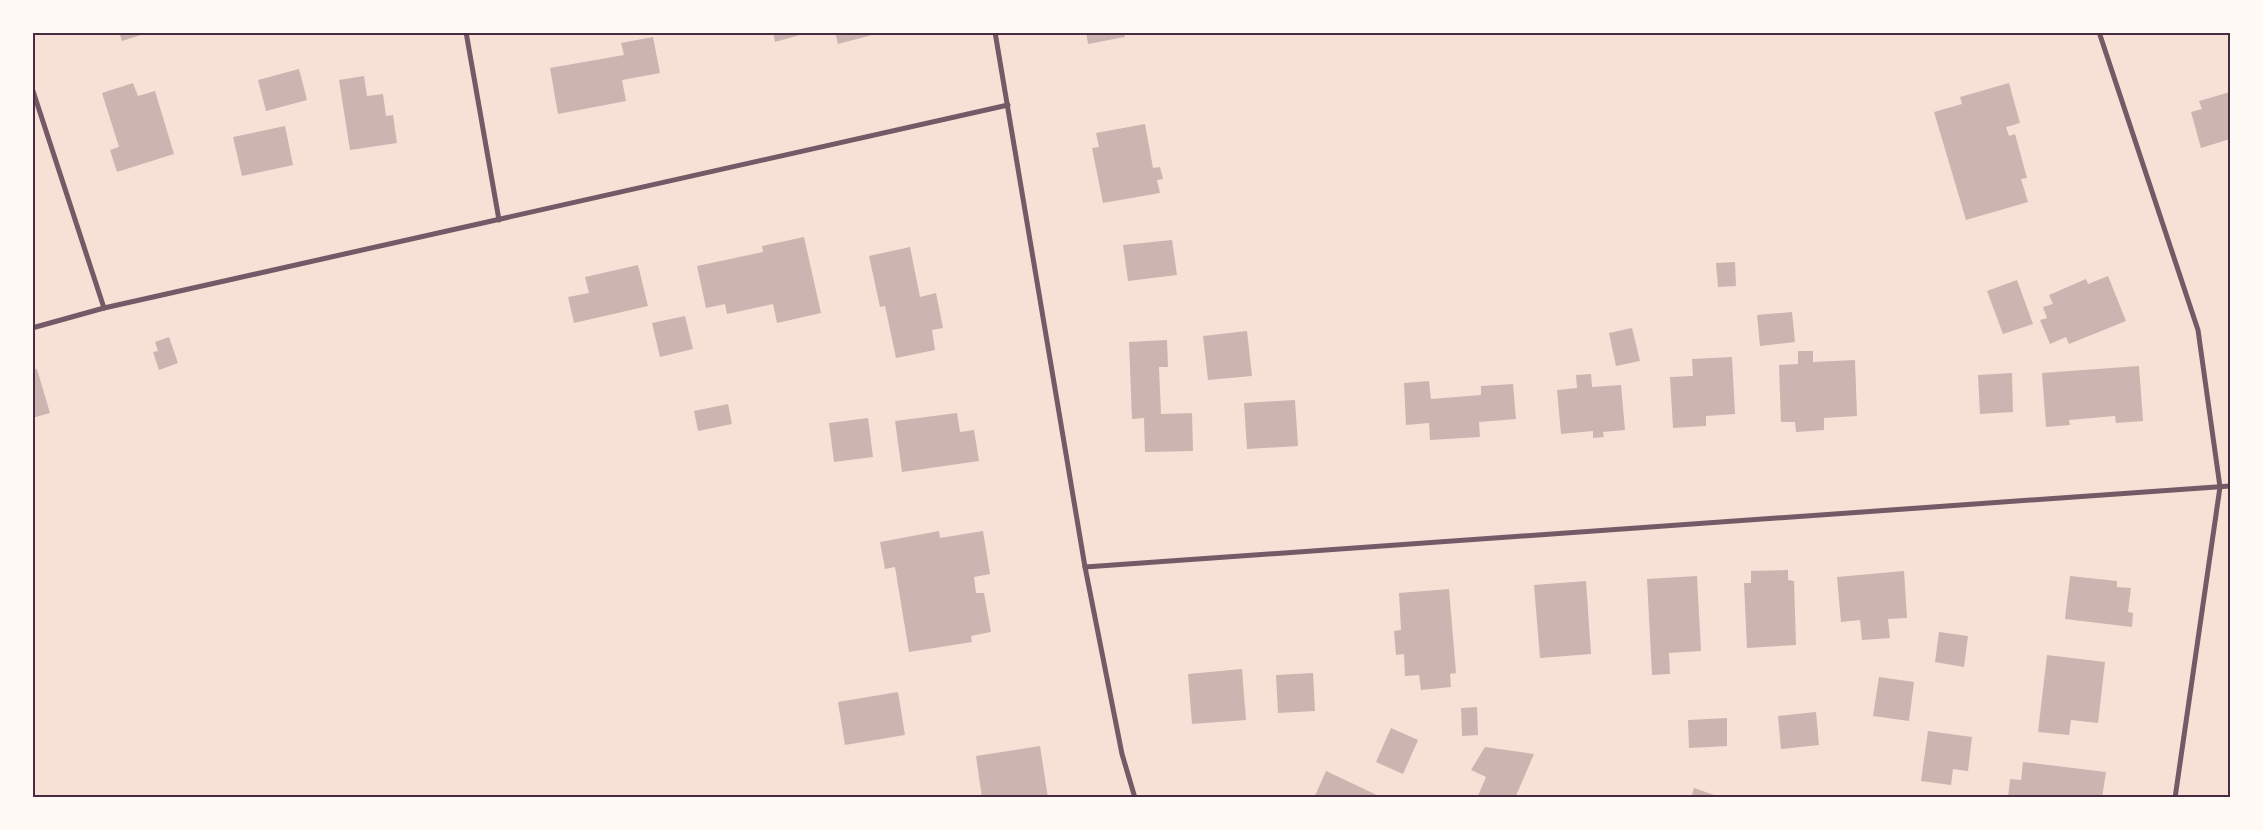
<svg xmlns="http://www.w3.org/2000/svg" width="2263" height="830" font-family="Jost,sans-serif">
	<rect width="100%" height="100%" fill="#f7e1d7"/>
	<!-- building -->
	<g fill="#ccb4b1">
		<path d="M119 32H147V33L122 41Z"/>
		<path d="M773 32H807V33L775 42Z"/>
		<path d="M835 32H880V33L838 44Z"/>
		<path d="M1086 32H1124L1125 37 1088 44Z"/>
		<path d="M653 37 660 73 622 80 626 101 558 114 550 68 624 55 621 43Z"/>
		<path d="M299 69 307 100 266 111 258 80Z"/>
		<path d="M364 76 367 96 383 94 386 116 393 115 397 143 350 150 339 80Z"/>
		<path d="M133 83 138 96 155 91 174 154 117 172 110 150 119 147 102 93Z"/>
		<path d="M2009 83 2020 123 2006 127 2009 136 2015 134 2027 178 2021 179 2028 202 1966 220 1934 112 1962 104 1960 97Z"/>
		<path d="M2230 92V139L2201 148 2191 112 2202 109 2199 101Z"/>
		<path d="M1145 124 1153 168 1160 167 1163 179 1157 180 1160 193 1103 203 1092 148 1099 147 1096 133Z"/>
		<path d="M285 126 293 165 242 176 233 137Z"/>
		<path d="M804 237 821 313 777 323 773 304 727 314 725 304 706 308 697 266 763 252 762 246Z"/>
		<path d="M1172 240 1177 275 1128 281 1123 245Z"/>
		<path d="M910 247 920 297 936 293 943 328 932 330 935 350 896 358 885 306 880 307 869 256Z"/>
		<path d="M1735 262 1736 286 1718 287 1716 263Z"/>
		<path d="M638 265 648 306 574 323 568 297 589 293 585 277Z"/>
		<path d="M2108 276 2126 321 2069 344 2066 337 2050 344 2040 320 2047 318 2043 307 2053 304 2049 295 2086 279 2088 284Z"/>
		<path d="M2017 280 2033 324 2003 334 1987 291Z"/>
		<path d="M1792 312 1795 342 1760 346 1757 315Z"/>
		<path d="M685 316 693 349 660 357 652 323Z"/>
		<path d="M1632 328 1640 361 1616 366 1609 333Z"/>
		<path d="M1247 331 1252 376 1208 380 1203 336Z"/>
		<path d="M169 337 178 363 159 370 153 352 158 351 155 342Z"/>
		<path d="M1167 340 1168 367H1159L1161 414 1192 413 1193 451 1145 452 1144 418 1132 419 1129 342Z"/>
		<path d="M1798 351H1813V362L1855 360 1857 416 1824 418V430L1796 432 1795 422H1781L1779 365 1798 364Z"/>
		<path d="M1732 357 1735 414 1706 416V426L1673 428 1670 377 1693 376 1692 359Z"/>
		<path d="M2139 366 2143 421 2116 423 2115 416 2069 420 2070 425 2046 427 2042 373Z"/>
		<path d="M37 369 50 413 32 418V370Z"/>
		<path d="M2012 373 2013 412 1980 414 1978 375Z"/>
		<path d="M1591 374 1592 387 1621 385 1625 430 1603 432 1604 437 1593 438V431L1561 434 1557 390 1577 388 1576 375Z"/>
		<path d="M1429 381 1431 399 1481 395V386L1513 384 1516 419 1479 422 1480 437 1430 440 1429 423 1406 425 1404 383Z"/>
		<path d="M1295 400 1298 446 1247 449 1244 403Z"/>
		<path d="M728 404 732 424 698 431 694 411Z"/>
		<path d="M957 413 960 432 974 430 979 461 902 472 895 421Z"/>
		<path d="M868 418 873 457 834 462 829 423Z"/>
		<path d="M939 531 940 538 983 531 990 574 974 577 976 593H984L991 632 971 636 972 642 909 652 895 567 885 569 880 542Z"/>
		<path d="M1788 570V580L1794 581 1796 645 1747 648 1744 583H1751V571Z"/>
		<path d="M1904 571 1907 618 1888 619 1890 638 1862 640 1860 620 1841 622 1837 577Z"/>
		<path d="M1697 576 1701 651 1669 653 1670 674 1652 675 1647 579Z"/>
		<path d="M2070 576 2117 581V587L2131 588 2128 612 2133 613 2132 627 2065 619Z"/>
		<path d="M1586 581 1591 654 1540 658 1534 585Z"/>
		<path d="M1449 589 1456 673 1450 674 1451 687 1421 690 1419 675 1405 676 1404 654 1396 655 1394 631 1401 630 1399 593Z"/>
		<path d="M1939 632 1968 636 1964 667 1935 662Z"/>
		<path d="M2047 655 2105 662 2098 723 2071 720 2069 735 2038 732Z"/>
		<path d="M1242 669 1246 720 1192 724 1188 674Z"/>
		<path d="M1313 673 1315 711 1278 713 1276 675Z"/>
		<path d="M1879 677 1914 682 1909 721 1873 716Z"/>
		<path d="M898 692 905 735 845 745 838 702Z"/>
		<path d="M1477 707 1478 735 1462 736 1461 708Z"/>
		<path d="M1816 712 1819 745 1781 749 1778 716Z"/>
		<path d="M1727 718V746L1689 748 1688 720Z"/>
		<path d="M1391 728 1418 740 1403 774 1376 762Z"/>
		<path d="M1928 731 1972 737 1968 771 1953 769 1951 785 1921 781Z"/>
		<path d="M1040 746 1048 798H982L976 756Z"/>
		<path d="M1485 747 1534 754 1515 798H1477L1486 777 1471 770Z"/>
		<path d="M2023 762 2106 772 2102 798H2008L2010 779 2021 780Z"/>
		<path d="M1326 771 1379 796 1378 798H1314Z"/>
		<path d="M1694 788 1720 797V798H1691Z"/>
	</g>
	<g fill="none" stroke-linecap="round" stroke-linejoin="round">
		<!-- minor -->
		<g stroke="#755966" stroke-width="5">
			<path d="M466 32 499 220"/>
			<path d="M995 32 1085 567 1122 754 1135 798"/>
			<path d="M2099 32 2198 330 2220 487 2175 798"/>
			<path d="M32 88 104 308"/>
			<path d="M32 328 104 308 1008 105"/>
			<path d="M1085 567 2230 486"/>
		</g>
	</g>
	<!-- border -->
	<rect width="2263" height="830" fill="none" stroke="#fffaf5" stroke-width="68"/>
	<rect x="34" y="34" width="2195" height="762" fill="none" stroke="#4a2c40" stroke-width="2"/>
</svg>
